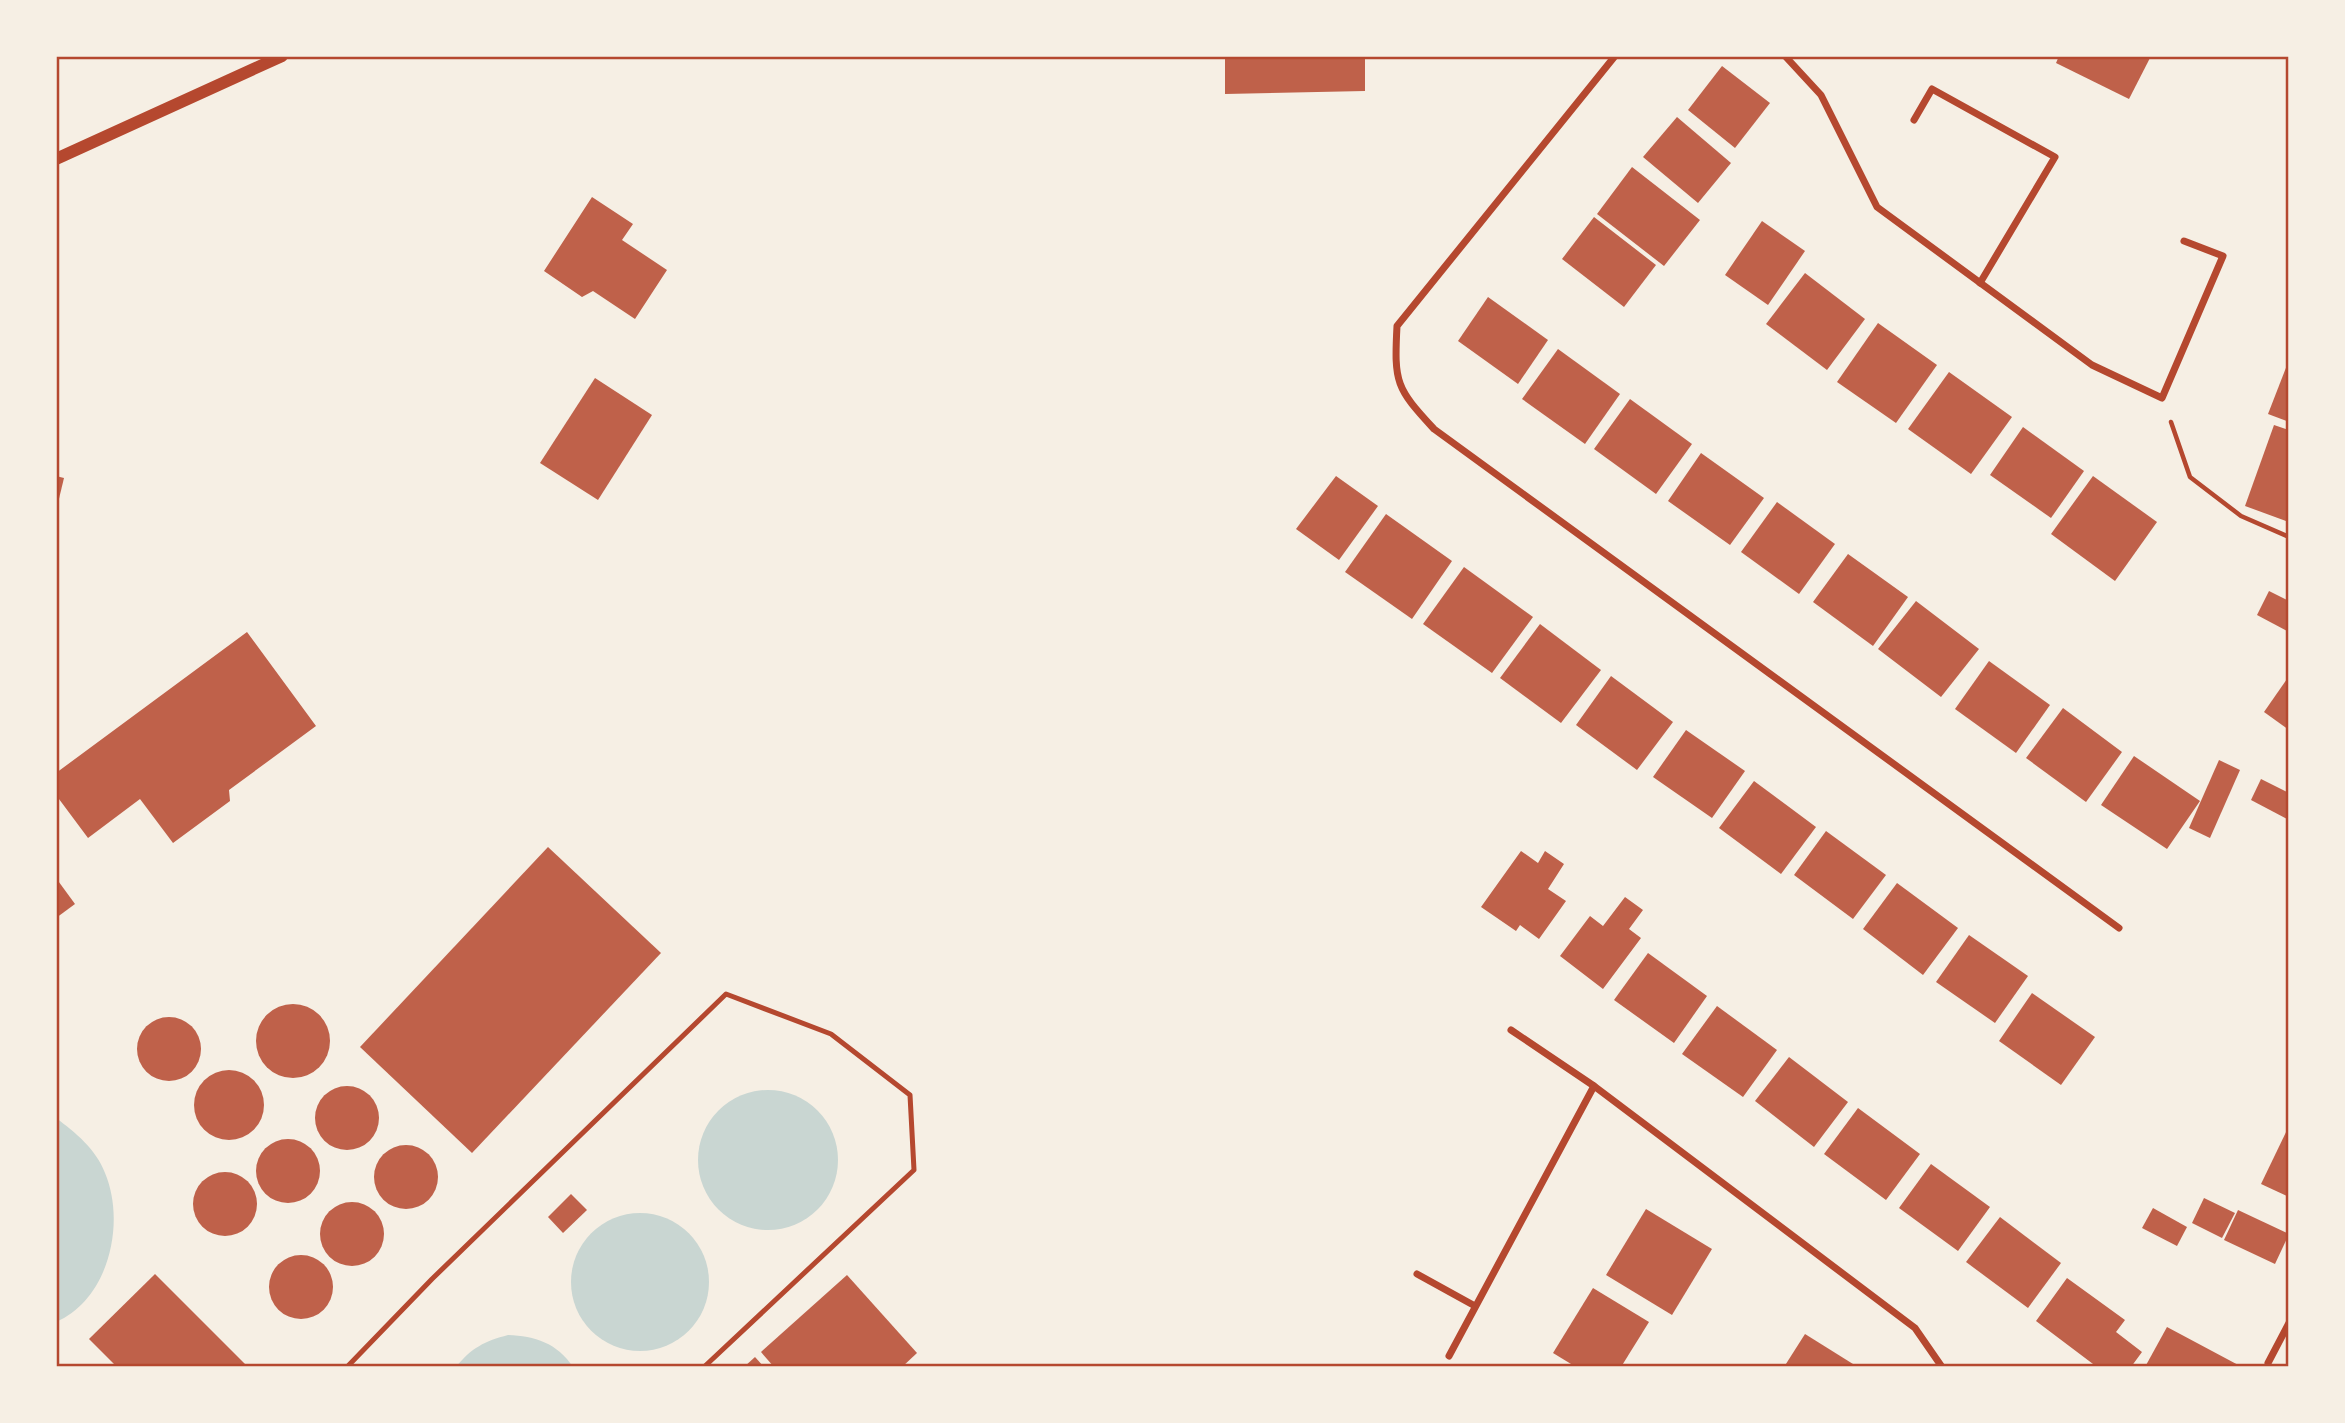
<svg xmlns="http://www.w3.org/2000/svg" width="2345" height="1423" font-family="Mulish,sans-serif">
	<rect width="100%" height="100%" fill="#f6efe4"/>
	<!-- water -->
	<g fill="#c9d6d2">
		<circle cx="768" cy="1160" r="70"/>
		<path d="M56 1118C76 1133 96 1149 105 1173 126 1223 109 1299 56 1322Z"/>
		<circle cx="640" cy="1282" r="69"/>
		<path d="M508 1335C535 1336 557 1343 573 1367H456C471 1348 485 1341 508 1335Z"/>
	</g>
	<!-- building -->
	<g fill="#bf614a">
		<path d="M1225 56H1365V91L1225 94Z"/>
		<path d="M2059 56H2151L2129 99 2056 63Z"/>
		<path d="M1722 66 1770 103 1735 148 1688 110Z"/>
		<path d="M1677 117 1731 163 1698 203 1643 157Z"/>
		<path d="M1632 167 1700 220 1664 266 1597 214Z"/>
		<path d="M592 197 633 224 622 240 667 270 635 319 593 291 582 297 544 271Z"/>
		<path d="M1594 217 1656 265 1624 307 1562 259Z"/>
		<path d="M1762 221 1805 251 1768 305 1725 275Z"/>
		<path d="M1805 273 1865 319 1827 370 1766 324Z"/>
		<path d="M1488 297 1548 340 1518 384 1458 341Z"/>
		<path d="M1878 323 1937 365 1896 423 1837 382Z"/>
		<path d="M1558 349 1620 394 1585 444 1522 399Z"/>
		<path d="M2289 360V422L2268 414Z"/>
		<path d="M1949 372 2012 417 1971 474 1908 429Z"/>
		<path d="M595 378 652 415 598 500 540 463Z"/>
		<path d="M1630 399 1692 444 1656 494 1594 449Z"/>
		<path d="M2274 425 2289 430V522L2245 506Z"/>
		<path d="M2023 427 2084 471 2051 518 1990 475Z"/>
		<path d="M1701 453 1764 498 1730 545 1668 501Z"/>
		<path d="M56 476 64 478 57 507H56Z"/>
		<path d="M1336 476 1378 506 1339 560 1296 529Z"/>
		<path d="M2093 476 2157 522 2115 581 2051 534Z"/>
		<path d="M1777 502 1835 544 1799 594 1741 552Z"/>
		<path d="M1386 514 1452 561 1412 619 1345 572Z"/>
		<path d="M1848 554 1908 597 1873 646 1813 602Z"/>
		<path d="M1464 567 1533 617 1492 673 1423 624Z"/>
		<path d="M2269 591 2289 601V632L2257 615Z"/>
		<path d="M1916 601 1979 649 1941 697 1878 649Z"/>
		<path d="M1540 624 1601 670 1561 723 1500 678Z"/>
		<path d="M247 632 316 726 229 790 230 801 173 843 140 799 88 838 56 795V773Z"/>
		<path d="M1989 661 2050 705 2016 753 1955 709Z"/>
		<path d="M1611 676 1673 722 1637 770 1576 725Z"/>
		<path d="M2289 676V730L2264 712Z"/>
		<path d="M2063 708 2122 752 2086 802 2026 758Z"/>
		<path d="M1686 730 1745 771 1712 818 1653 777Z"/>
		<path d="M2134 756 2200 801 2167 849 2101 805Z"/>
		<path d="M2219 760 2240 770 2210 838 2189 828Z"/>
		<path d="M2261 779 2289 793V820L2251 800Z"/>
		<path d="M1754 781 1816 827 1781 874 1719 828Z"/>
		<path d="M1826 831 1886 875 1853 919 1794 875Z"/>
		<path d="M548 847 661 953 472 1153 360 1047Z"/>
		<path d="M1521 851 1538 863 1545 851 1564 864 1548 889 1566 901 1539 939 1520 925 1516 931 1481 907Z"/>
		<path d="M56 878 75 904 56 918Z"/>
		<path d="M1897 883 1958 928 1923 975 1863 929Z"/>
		<path d="M1625 897 1643 910 1629 929 1641 938 1603 989 1560 956 1590 916 1603 926Z"/>
		<path d="M1969 935 2028 976 1995 1023 1936 982Z"/>
		<path d="M1648 953 1707 996 1674 1043 1614 1000Z"/>
		<path d="M2032 993 2095 1037 2061 1085 1999 1041Z"/>
		<circle cx="293" cy="1041" r="37"/>
		<path d="M1717 1006 1777 1050 1743 1097 1682 1054Z"/>
		<circle cx="169" cy="1049" r="32"/>
		<path d="M1789 1057 1848 1102 1814 1147 1755 1101Z"/>
		<circle cx="229" cy="1105" r="35"/>
		<circle cx="347" cy="1118" r="32"/>
		<path d="M1858 1108 1920 1154 1886 1200 1824 1154Z"/>
		<path d="M2289 1126V1197L2261 1184Z"/>
		<circle cx="288" cy="1171" r="32"/>
		<circle cx="406" cy="1177" r="32"/>
		<path d="M1931 1164 1990 1207 1958 1251 1899 1208Z"/>
		<circle cx="225" cy="1204" r="32"/>
		<path d="M571 1194 587 1210 563 1233 548 1217Z"/>
		<path d="M2204 1198 2235 1213 2222 1238 2192 1223Z"/>
		<circle cx="352" cy="1234" r="32"/>
		<path d="M2153 1208 2187 1227 2177 1246 2142 1228Z"/>
		<path d="M1646 1209 1712 1249 1672 1315 1606 1275Z"/>
		<path d="M2238 1210 2289 1234 2275 1264 2224 1240Z"/>
		<path d="M2000 1217 2061 1263 2028 1308 1966 1262Z"/>
		<circle cx="301" cy="1287" r="32"/>
		<path d="M155 1274 248 1367H117L89 1339Z"/>
		<path d="M847 1275 917 1353 902 1367H774L761 1352Z"/>
		<path d="M2067 1278 2125 1320 2116 1332 2142 1352 2131 1367H2097L2036 1321Z"/>
		<path d="M1593 1288 1649 1322 1621 1367H1576L1553 1353Z"/>
		<path d="M2167 1327 2242 1367H2145Z"/>
		<path d="M1805 1334 1853 1364 1851 1367H1784Z"/>
		<path d="M755 1357 764 1367H744Z"/>
	</g>
	<g fill="none" stroke-linecap="round" stroke-linejoin="round">
		<!-- path -->
		<path stroke="#b5482f" stroke-width="4.5" d="M2171 422 2190 477 2241 516 2289 537"/>
		<!-- service -->
		<path stroke="#b5482f" stroke-width="5" d="M347 1367 432 1279 726 994 831 1034 910 1095 914 1170 704 1367"/>
		<!-- minor -->
		<g stroke="#b5482f" stroke-width="7">
			<path d="M1615 56 1397 326C1394 383 1396 388 1434 429L2119 928"/>
			<path d="M1785 56 1821 95 1877 207 2092 365 2162 398 2223 256 2184 241"/>
			<path d="M1914 120 1932 89 2055 157 1980 283"/>
			<path d="M1511 1030 1594 1086 1915 1328 1942 1367"/>
			<path d="M1417 1274 1475 1306"/>
			<path d="M1449 1356 1594 1086"/>
			<path d="M2268 1363 2289 1323"/>
		</g>
		<!-- tertiary -->
		<path stroke="#b5482f" stroke-width="12" d="M56 159 282 56"/>
	</g>
	<!-- border -->
	<rect width="2345" height="1423" fill="none" stroke="#f6efe4" stroke-width="116"/>
	<rect x="58" y="58" width="2229" height="1307" fill="none" stroke="#b5482f" stroke-width="2.5"/>
</svg>
